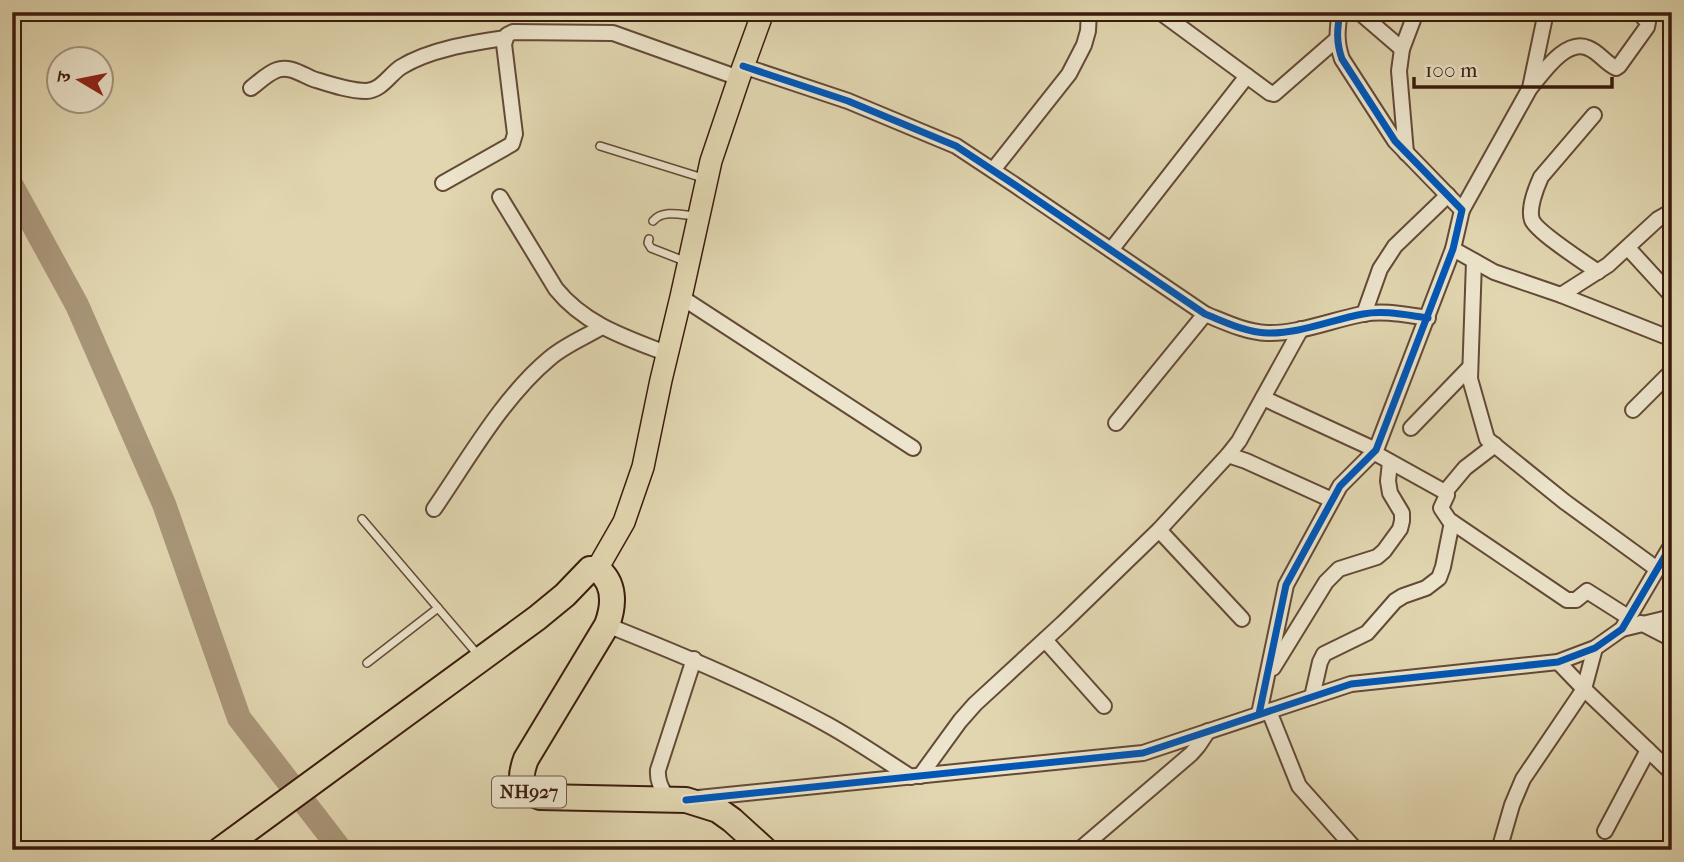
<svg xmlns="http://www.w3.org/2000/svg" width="1684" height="862" font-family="'IM FELL French Canon','Noto Serif Devanagari',serif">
	<rect width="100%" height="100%" fill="#e1d6b0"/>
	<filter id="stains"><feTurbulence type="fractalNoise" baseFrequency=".00286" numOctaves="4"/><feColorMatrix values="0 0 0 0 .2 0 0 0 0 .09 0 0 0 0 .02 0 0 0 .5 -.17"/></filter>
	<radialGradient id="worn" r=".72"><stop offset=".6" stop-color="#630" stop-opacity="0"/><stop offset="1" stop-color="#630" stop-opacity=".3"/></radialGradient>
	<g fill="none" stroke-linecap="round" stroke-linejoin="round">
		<!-- river -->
		<path stroke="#a99679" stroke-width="24" d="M12 186 77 305 164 504 239 718 341 850"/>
		<!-- lane casing -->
		<g stroke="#644a36" stroke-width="10">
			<g id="lane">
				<path d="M600 146 706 179"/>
				<path d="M653 221C663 209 682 215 695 216"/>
				<path d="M649 239 648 243 651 248 687 262"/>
				<path d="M362 519 479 656"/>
				<path d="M367 663 438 608"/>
			</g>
		</g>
		<!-- street casing -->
		<g stroke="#644a36" stroke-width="18">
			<g id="street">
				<path d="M1160 12 1270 93 1274 94 1337 39"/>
				<path d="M1359 12 1402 49"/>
				<path d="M743 66 848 101 956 146 1015 185 1205 314C1225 322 1245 332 1267 333 1299 334 1331 320 1363 314 1384 310 1406 315 1428 318"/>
				<path d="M1531 87C1543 73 1566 38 1588 48 1599 52 1605 63 1616 68L1619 66 1647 27 1648 22 1638 12"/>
				<path d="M251 88C259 82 268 73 277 70 289 65 303 75 313 79 329 84 349 91 366 91 381 91 390 74 401 67 430 49 472 43 505 38"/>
				<path d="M1594 115 1541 177C1536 188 1528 209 1532 220 1537 232 1585 263 1598 272"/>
				<path d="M1406 153 1399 71 1402 49 1416 12"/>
				<path d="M993 170 1069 74 1084 45 1088 31 1089 12"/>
				<path d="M443 183 512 144 515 134 504 44 507 35 513 32 613 33 739 78"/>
				<path d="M500 197 556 289C585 325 627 338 668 354"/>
				<path d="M1462 210 1530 88 1546 12"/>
				<path d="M1628 248 1672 296"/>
				<path d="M1453 249 1494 272 1561 295 1672 339"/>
				<path d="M1111 250 1247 76"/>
				<path d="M1474 261 1470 379 1487 439 1565 502 1657 569"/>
				<path d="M1561 295 1608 265 1658 219 1672 211"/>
				<path d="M681 297 913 448"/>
				<path d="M1364 314 1380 269 1395 246 1448 195"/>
				<path d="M1263 398 1376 450"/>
				<path d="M1633 410 1672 371"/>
				<path d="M1116 423 1205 314"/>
				<path d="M1411 428 1470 367"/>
				<path d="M1373 452 1445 492 1447 495 1441 508 1449 520 1567 600H1576L1587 591 1628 617"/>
				<path d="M1228 455 1246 461 1332 500"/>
				<path d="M1445 492 1465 468 1495 445"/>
				<path d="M434 509C469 458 503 397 550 358 565 345 585 337 602 327"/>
				<path d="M1159 530 1242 619"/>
				<path d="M1641 623 1672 639"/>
				<path d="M607 625C682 655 757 686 828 725 857 741 884 760 911 777"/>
				<path d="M1622 629 1672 617"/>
				<path d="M1045 640 1104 706"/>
				<path d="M1558 662 1584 689 1672 773"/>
				<path d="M1273 668 1326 582 1339 569 1377 557 1384 551 1400 529 1402 521V513L1390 493 1388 481 1390 462"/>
				<path d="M1312 697 1320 662 1324 654 1367 633 1395 601 1403 596 1426 588 1439 578 1443 567 1452 522"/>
				<path d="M1269 711 1299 786 1356 850"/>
				<path d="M1259 714 1286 585 1340 486 1376 450 1453 249 1462 210 1395 141 1342 59C1336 42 1337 30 1340 12"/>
				<path d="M920 776 960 721 975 704 1063 623 1159 530 1228 455 1239 441 1301 329"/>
				<path d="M698 798 1143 753 1351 684 1558 662 1595 648 1622 629 1672 544"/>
				<path d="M668 799C662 789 657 782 658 770L694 659"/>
				<path d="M1605 831 1648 750"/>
				<path d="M1079 850 1191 754 1198 746 1208 731"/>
				<path d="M1499 850 1512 805 1523 779 1584 689 1595 648"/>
			</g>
		</g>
		<!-- primary casing -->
		<g stroke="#3b1b0d" stroke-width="24">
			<path id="primary" d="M597 569 624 522 643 467 661 380 681 297 711 161 739 78 763 12"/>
		</g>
		<!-- highway casing -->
		<g stroke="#3b1b0d" stroke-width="28">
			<path id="highway" d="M220 850 537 618 565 595 590 569H597C616 583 614 606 607 625L526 759C519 778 519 789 540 797L686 800 718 810 732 820 765 850"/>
		</g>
		<!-- lane -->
		<use href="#lane" stroke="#ece4cc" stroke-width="7"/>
		<!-- street -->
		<use href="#street" stroke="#ece4cc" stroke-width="14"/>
		<!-- primary -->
		<use href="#primary" stroke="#e1d6b0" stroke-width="21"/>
		<!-- highway -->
		<use href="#highway" stroke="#e1d6b0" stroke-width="24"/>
		<!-- cycleway casing -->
		<g stroke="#ece4cc" stroke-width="11">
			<g id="cycleway">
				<path d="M743 66 848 101 956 146 1015 185 1205 314C1225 322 1245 332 1267 333 1299 334 1331 320 1363 314 1384 310 1406 315 1428 318"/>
				<path d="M1259 714 1286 585 1340 486 1376 450 1453 249 1462 210 1395 141 1342 59C1336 42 1337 30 1340 12"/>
				<path d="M686 800 1143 753 1351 684 1558 662 1595 648 1622 629 1672 544"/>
			</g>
		</g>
		<!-- cycleway -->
		<use href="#cycleway" stroke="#0057b8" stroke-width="7"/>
	</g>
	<g text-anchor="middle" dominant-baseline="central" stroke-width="7" stroke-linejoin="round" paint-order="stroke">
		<!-- shield labels -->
		<rect fill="#ece4cc" stroke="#705746" stroke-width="2" x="492" y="776.5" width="74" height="31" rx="5"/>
		<g font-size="19" font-weight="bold" fill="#3b1b0d">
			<text x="529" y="792">NH927</text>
		</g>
	</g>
	<!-- margin -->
	<rect width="1684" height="862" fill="none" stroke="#e1d6b0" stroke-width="42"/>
	<rect x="14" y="14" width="1656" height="834" fill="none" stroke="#3b1b0d" stroke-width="3.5"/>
	<rect x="21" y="21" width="1642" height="820" fill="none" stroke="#3b1b0d" stroke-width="2"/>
	<!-- north arrow -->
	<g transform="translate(80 80) rotate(280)"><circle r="33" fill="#ece4cc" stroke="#a59480" stroke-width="2"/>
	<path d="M0-5L12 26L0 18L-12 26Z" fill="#8f2418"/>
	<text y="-10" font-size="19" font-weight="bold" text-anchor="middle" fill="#3b1b0d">उ</text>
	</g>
	<!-- scale -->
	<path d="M1414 77v10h198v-10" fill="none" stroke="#3b1b0d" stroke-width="3.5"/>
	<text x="1425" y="77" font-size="21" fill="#3b1b0d" stroke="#ece4cc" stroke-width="5" paint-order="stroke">100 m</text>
	<rect width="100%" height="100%" filter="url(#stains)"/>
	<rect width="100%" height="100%" fill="url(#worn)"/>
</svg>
